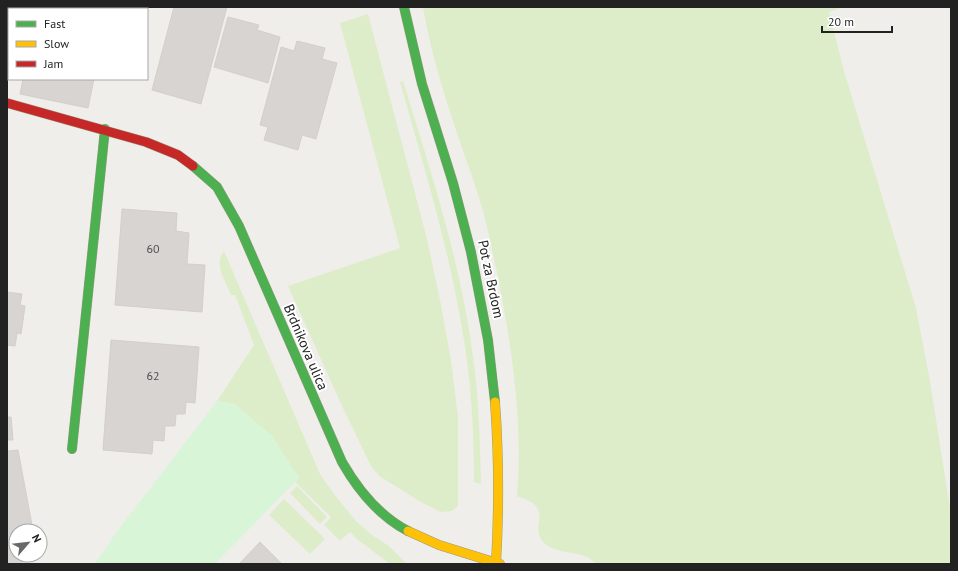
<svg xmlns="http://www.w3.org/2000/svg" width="958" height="571" font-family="'PT Sans',sans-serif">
	<rect width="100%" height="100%" fill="#f0eeea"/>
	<!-- grass -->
	<g fill="#ddedc9">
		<path d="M423 7H843L829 12 844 71 916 308 930 381 951 515V564H597C594 562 590 558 587 557 573 551 553 553 543 542 528 524 557 509 517 496 523 424 512 348 498 277 492 252 488 226 480 201 471 171 459 142 450 112 439 78 429 43 423 7Z"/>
		<path d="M368 14 427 239 440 300 451 360 458 417V506L452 511 441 512 421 502 379 476 371 466 342 406 288 286 400 248 340 23Z"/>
		<path d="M403 81C431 172 461 263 473 357 479 399 480 442 481 484L474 482C474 431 471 379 462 328 448 245 423 164 400 82Z"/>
		<path d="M224 251 320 474 334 494 356 521 372 535 389 546 407 564H390L358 540 350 532 340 541 324 525 331 517 295 482 299 477 235 404 217 401 254 345 235 295H231C226 282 213 264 224 251Z"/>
		<path d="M297 486 327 517 320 524 290 493Z"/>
		<path d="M284 499 325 539 310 554 269 515Z"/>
	</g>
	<!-- park -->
	<path fill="#d9f5d8" d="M217 401 235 404 272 436 299 478 215 564H95L115 534Z"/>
	<!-- building -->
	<g fill="#d7d4d1" stroke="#d3cfcb">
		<path d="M19 7H46L45 9H18Z"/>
		<path d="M54 7H92L102 9H53Z"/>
		<path d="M174 7H227L201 104 152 90Z"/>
		<path d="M228 17 259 25 257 30 280 37 268 83 214 67Z"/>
		<rect x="7" y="39" width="2" height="29"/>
		<path d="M297 41 325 48 322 59 337 63 316 139 302 135 298 150 264 140 268 127 260 125 281 47 294 51Z"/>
		<path d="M23 79H94L88 108 20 94Z"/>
		<path d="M122 209 177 213 176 231 189 233 187 264 205 265 202 312 115 305Z"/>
		<path d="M7 292 22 294 20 305 25 306 21 334 17 333 15 346 7 345Z"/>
		<path d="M111 340 199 347 195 403 186 402 185 414H176L175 426H165L164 441 153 440 152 454 103 450Z"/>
		<path d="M7 417H11L13 440H7Z"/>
		<path d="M18 450 32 525 30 531H16V555H24L22 564H7V451Z"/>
		<path d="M260 542 282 564H239Z"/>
	</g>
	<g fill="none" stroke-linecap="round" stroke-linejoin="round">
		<!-- fast casing -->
		<g stroke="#999a81" stroke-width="10">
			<g id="fast">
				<path d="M404 7 422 84 453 183 471 252 488 340 495 402"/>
				<path d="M193 166 217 187 239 226 342 462C358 490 379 516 408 531"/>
				<path d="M72 449 105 129"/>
			</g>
		</g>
		<!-- slow casing -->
		<g stroke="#999a81" stroke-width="10">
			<g id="slow">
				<path d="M495 402C499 456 499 510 496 564"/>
				<path d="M408 531 439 545 500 564"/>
			</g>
		</g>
		<!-- jam casing -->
		<g stroke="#999a81" stroke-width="10">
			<path id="jam" d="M7 103 146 142 178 155 193 166"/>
		</g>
		<!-- fast -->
		<use href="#fast" stroke="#4caf50" stroke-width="9"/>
		<!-- slow -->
		<use href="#slow" stroke="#ffc107" stroke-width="9"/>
		<!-- jam -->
		<use href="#jam" stroke="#c62828" stroke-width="9"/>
	</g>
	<g text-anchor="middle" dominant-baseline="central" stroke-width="4" stroke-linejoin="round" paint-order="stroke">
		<!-- number labels -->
		<g font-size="12" fill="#4f4e4e">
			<text x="153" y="248">60</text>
			<text x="153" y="375">62</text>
		</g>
		<!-- street labels -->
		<g font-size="14" fill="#222" stroke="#fff">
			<text transform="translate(491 279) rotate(78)">Pot za Brdom</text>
			<text transform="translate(306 347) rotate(67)">Brdnikova ulica</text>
		</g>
	</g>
	<!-- border -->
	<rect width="958" height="571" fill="none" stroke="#222222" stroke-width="16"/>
	<!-- legend -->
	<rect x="8" y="8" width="140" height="72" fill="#ffffff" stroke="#a7a7a7"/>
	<rect x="16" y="21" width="20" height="6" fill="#4caf50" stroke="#a7a7a7"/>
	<text x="44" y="28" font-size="12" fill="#222222">Fast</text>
	<rect x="16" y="41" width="20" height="6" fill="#ffc107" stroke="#a7a7a7"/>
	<text x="44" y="48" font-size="12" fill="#222222">Slow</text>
	<rect x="16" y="61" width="20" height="6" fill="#c62828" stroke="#a7a7a7"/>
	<text x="44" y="68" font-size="12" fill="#222222">Jam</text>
	<!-- north arrow -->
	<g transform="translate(28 543) rotate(62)"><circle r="19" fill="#ffffff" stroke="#a7a7a7"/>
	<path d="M0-3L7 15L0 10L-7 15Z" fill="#6a6968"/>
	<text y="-6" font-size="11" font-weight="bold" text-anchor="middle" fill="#222222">N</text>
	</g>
	<!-- scale -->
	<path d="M822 26v6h70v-6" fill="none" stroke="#222222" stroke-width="2"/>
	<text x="828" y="26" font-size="12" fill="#222222" stroke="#ffffff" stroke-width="3" paint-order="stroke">20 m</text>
</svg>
